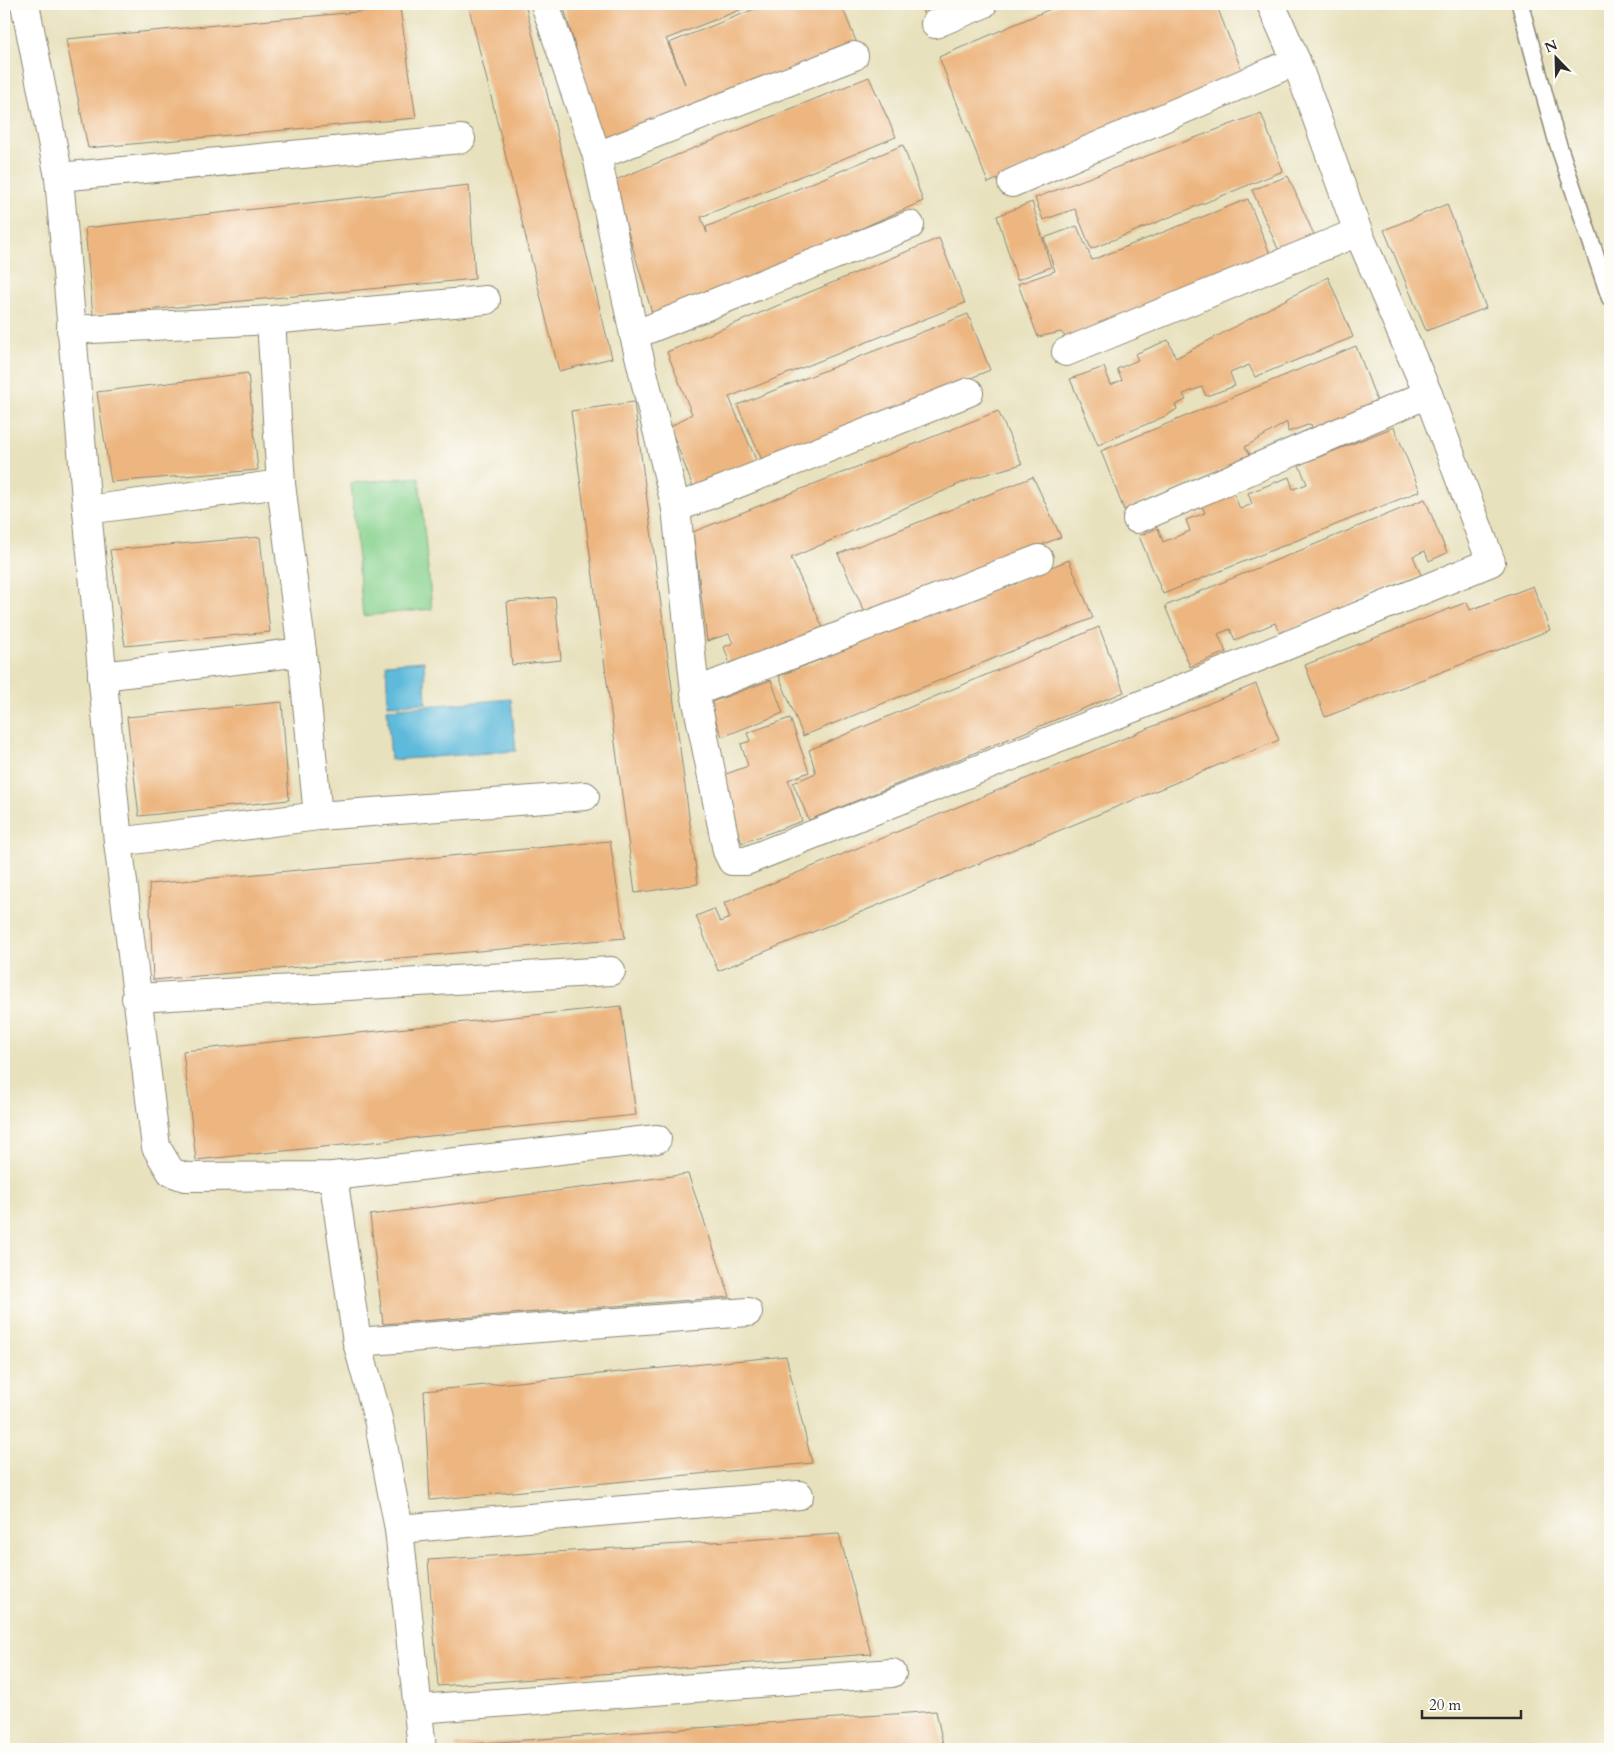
<svg xmlns="http://www.w3.org/2000/svg" width="1614" height="1753" font-family="Cardo,serif">
	<rect width="100%" height="100%" fill="#fdfcf7"/>
	<filter id="ink" filterUnits="userSpaceOnUse"><feTurbulence type="fractalNoise" baseFrequency=".02" numOctaves="2"/><feDisplacementMap in="SourceGraphic" scale="10" xChannelSelector="R" yChannelSelector="G"/><feConvolveMatrix kernelMatrix="1 2 1 2 8 2 1 2 1" color-interpolation-filters="sRGB"/></filter>
	<filter id="wash" filterUnits="userSpaceOnUse"><feTurbulence type="fractalNoise" baseFrequency=".0096" numOctaves="4" result="noise"/><feDisplacementMap in="SourceGraphic" scale="20" xChannelSelector="R" yChannelSelector="G"/><feGaussianBlur stdDeviation="1.12" result="paint"/><feColorMatrix in="noise" values="0 0 0 0 0 0 0 0 0 0 0 0 0 0 0 0 0 1.4 0 .05"/><feComposite in="paint" operator="in"/></filter>
	<g filter="url(#wash)">
		<rect width="100%" height="100%" fill="#e8e1bd"/>
		<!-- green -->
		<path fill="#89d390" stroke="#5a7f5e" d="M419 477 432 609 363 616 351 483Z"/>
		<!-- water -->
		<g fill="#5dbadb" stroke="#447283">
			<path d="M424 661 426 703 388 705 386 664Z"/>
			<path d="M511 699 516 751 391 760 387 709Z"/>
		</g>
		<g id="blocks">
			<!-- building -->
			<g fill="#edb680">
				<path d="M468 4H525L612 358 559 371Z"/>
				<path d="M575 4H755L666 39 685 84 669 43 767 4H841L858 46 602 141 564 8Z"/>
				<path d="M920 4H956L925 17Z"/>
				<path d="M1062 4H1216L1244 76 988 183 939 57Z"/>
				<path d="M400 8 416 118 88 148 66 39Z"/>
				<path d="M869 77 896 137 701 217 707 233 706 227 903 145 923 201 728 288 652 313 613 181Z"/>
				<path d="M1261 113 1283 171 1091 249 1075 209 1043 220 1035 198Z"/>
				<path d="M1288 176 1318 244 1282 258 1252 190Z"/>
				<path d="M469 185 475 279 93 315 85 228Z"/>
				<path d="M1248 199 1272 259 1069 341 1061 332 1038 337 1018 284 1055 271 1044 238 1077 226 1092 260Z"/>
				<path d="M1032 202 1051 267 1017 280 997 216Z"/>
				<path d="M1447 204 1486 308 1426 331 1384 230Z"/>
				<path d="M939 238 965 303 729 397 759 467 693 487 670 427 692 414 667 352Z"/>
				<path d="M1328 277 1353 337 1255 377 1249 365 1230 373 1235 386 1206 396 1202 387 1183 394 1186 400 1175 405 1177 409 1168 415 1098 445 1070 379 1104 367 1111 385 1122 380 1117 369 1138 360 1135 354 1168 340 1176 358Z"/>
				<path d="M968 314 990 370 764 464 737 405Z"/>
				<path d="M1356 346 1380 409 1315 436 1311 424 1288 432 1287 422 1245 447 1252 457 1124 510 1101 451Z"/>
				<path d="M248 373 258 470 111 482 97 392Z"/>
				<path d="M634 402 698 884 635 893 571 411Z"/>
				<path d="M998 411 1022 464 973 478 791 558 824 630 731 667 724 647 733 643 729 634 707 641 693 532Z"/>
				<path d="M1394 427 1420 491 1163 594 1139 536 1158 528 1163 542 1190 531 1186 520 1205 513 1201 504 1233 491 1240 509 1252 504 1248 493 1289 477 1293 489 1307 484 1299 465Z"/>
				<path d="M1033 477 1061 537 866 615 838 554Z"/>
				<path d="M1425 499 1447 553 1429 561 1425 551 1413 556 1421 575 1280 633 1275 623 1235 640 1230 629 1218 634 1226 652 1190 667 1165 606Z"/>
				<path d="M260 537 270 632 125 646 110 550Z"/>
				<path d="M1069 560 1093 618 803 736 779 676Z"/>
				<path d="M1533 586 1550 630 1325 717 1305 665 1467 602 1470 610Z"/>
				<path d="M555 597 561 660 512 665 507 602Z"/>
				<path d="M1099 627 1124 692 809 820 793 783 816 773 809 750Z"/>
				<path d="M771 680 783 713 722 737 709 703Z"/>
				<path d="M1256 684 1279 740 718 971 696 916 714 909 720 922 730 918 724 903Z"/>
				<path d="M282 702 289 800 139 816 127 717Z"/>
				<path d="M790 718 809 772 788 780 802 821 742 843 718 777 748 766 741 744 750 741 747 733Z"/>
				<path d="M610 841 625 938 153 980 149 884Z"/>
				<path d="M621 1006 636 1115 196 1160 183 1051Z"/>
				<path d="M688 1174 730 1297 383 1324 370 1215Z"/>
				<path d="M786 1356 812 1463 430 1500 424 1391Z"/>
				<path d="M839 1534 871 1654 438 1686 428 1560Z"/>
				<path d="M936 1711 944 1749H456V1745Z"/>
			</g>
		</g>
	</g>
	<g filter="url(#ink)">
		<use href="#blocks" fill-opacity="0" stroke="#8a8674" stroke-width="1"/>
		<g fill="none" stroke-linecap="round" stroke-linejoin="round">
			<!-- lane casing -->
			<g stroke="#8a8674" stroke-width="19">
				<path id="lane" d="M1520 4 1556 138 1610 298"/>
			</g>
			<!-- street casing -->
			<g stroke="#8a8674" stroke-width="30">
				<g id="street">
					<path d="M25 4 59 177 87 510 118 842 156 1147 171 1172 185 1177 333 1176 657 1139"/>
					<path d="M545 4 597 156 634 335 676 508 695 692 727 851 732 861H746L1176 691 1491 562 1428 394 1358 232 1296 61 1271 4"/>
					<path d="M935 24 983 4"/>
					<path d="M597 156 854 56"/>
					<path d="M59 177 461 139"/>
					<path d="M1012 183 1296 61"/>
					<path d="M271 320 281 484 302 652 318 816"/>
					<path d="M71 330 271 320 486 300"/>
					<path d="M634 335 910 225"/>
					<path d="M1066 352 1358 232"/>
					<path d="M676 508 969 392"/>
					<path d="M87 510 281 484"/>
					<path d="M1137 519 1428 394"/>
					<path d="M102 676 302 652"/>
					<path d="M695 692 1039 559"/>
					<path d="M118 842 318 816 585 796"/>
					<path d="M136 998 611 971"/>
					<path d="M333 1176 357 1342 378 1419 399 1529 422 1749"/>
					<path d="M357 1342 748 1312"/>
					<path d="M399 1529 799 1495"/>
					<path d="M418 1709 892 1673"/>
				</g>
			</g>
			<!-- lane -->
			<use href="#lane" stroke="#fff" stroke-width="16"/>
			<!-- street -->
			<use href="#street" stroke="#fff" stroke-width="28"/>
		</g>
	</g>
	<!-- margin -->
	<rect width="1614" height="1753" fill="none" stroke="#fdfcf7" stroke-width="20"/>
	<!-- north arrow -->
	<g transform="translate(1556 58) rotate(337)" stroke="#fdfcf7" stroke-width="4" paint-order="stroke">
	<path d="M0-4L9 19L0 12L-9 19Z" fill="#2b2b2b"/>
	<text y="-8" font-size="14" font-weight="bold" text-anchor="middle" fill="#2b2b2b">N</text>
	</g>
	<!-- scale -->
	<path d="M1422 1710v8h99v-8" fill="none" stroke="#2b2b2b" stroke-width="2.5"/>
	<text x="1429" y="1710" font-size="15" fill="#2b2b2b" stroke="#fdfcf7" stroke-width="4" paint-order="stroke">20 m</text>
</svg>
